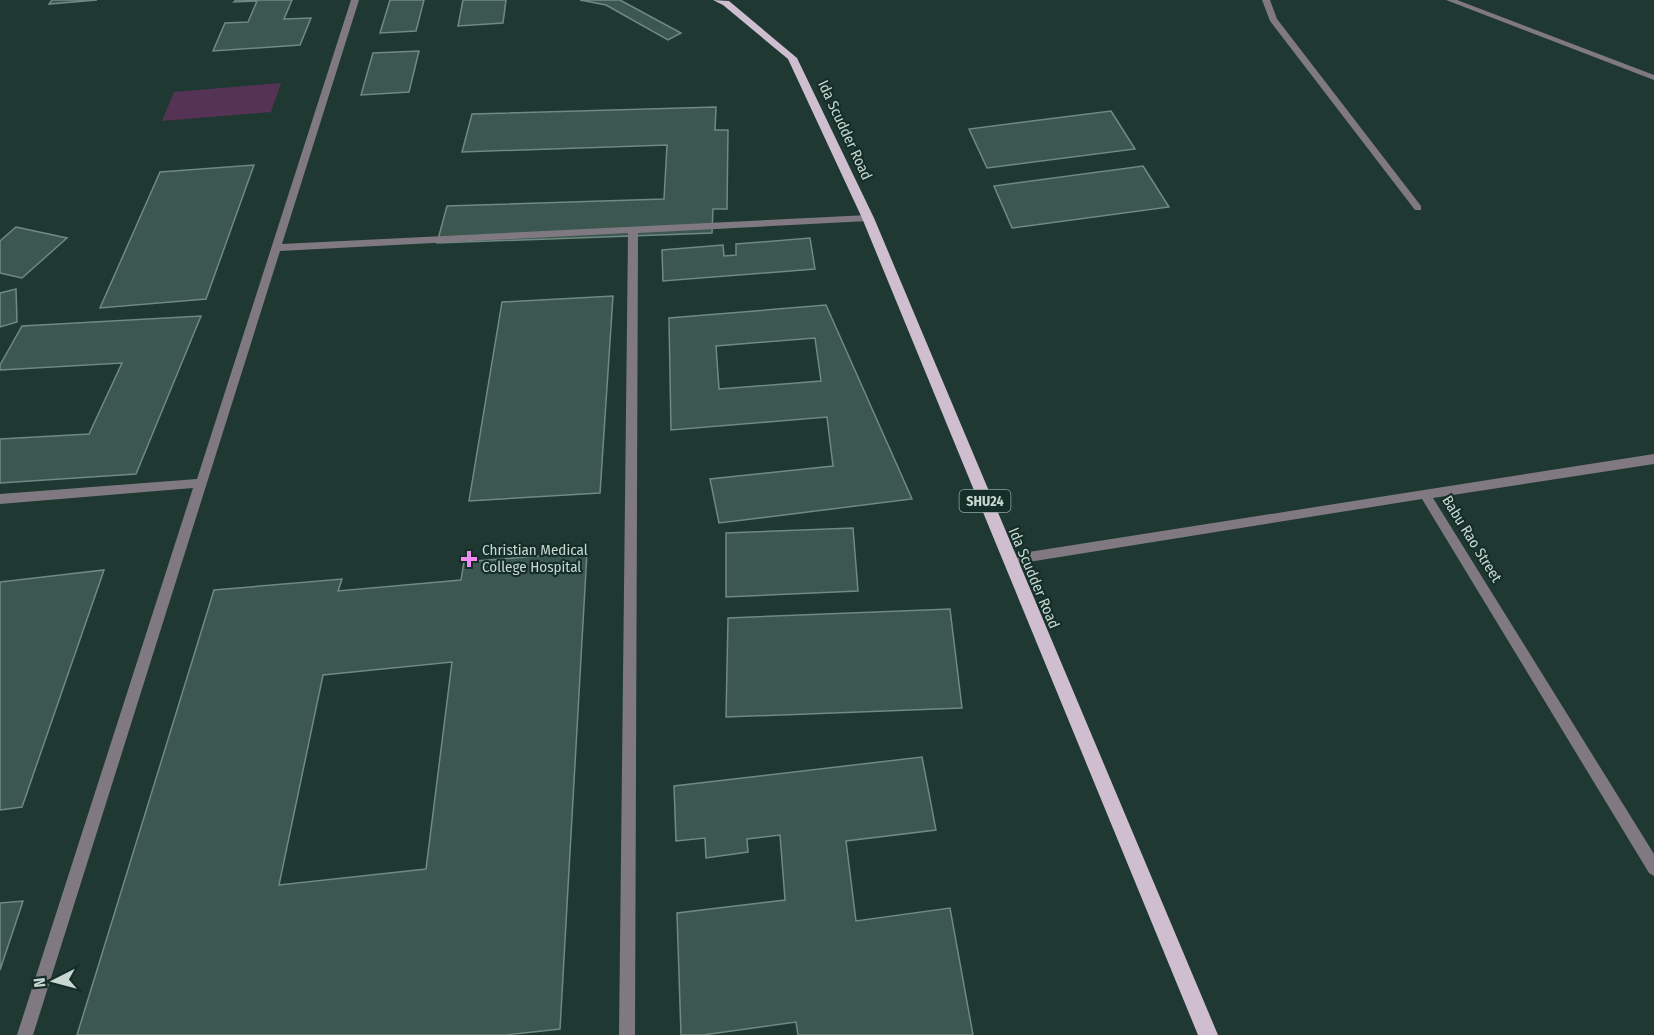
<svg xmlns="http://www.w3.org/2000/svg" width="1654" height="1035" font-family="'Fira Sans Condensed',sans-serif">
	<rect width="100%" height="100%" fill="#1f3932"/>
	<!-- green -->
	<path fill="#543355" d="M281 83 271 112 162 121 174 92Z"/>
	<!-- building -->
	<g fill="#3c5750" stroke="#6e8a82" stroke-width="1.5" fill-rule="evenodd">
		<path d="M52 0H97L49 4Z"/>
		<path d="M236 0H292L284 19 311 18 300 45 213 51 225 23 248 22 257 1 234 2Z"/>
		<path d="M390 0H424L416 31 380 33Z"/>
		<path d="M463 0H506L503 23 458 26Z"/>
		<path d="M580 0H620L681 33 668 40 606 5Z"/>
		<path d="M419 51 409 92 361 95 373 53Z"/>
		<path d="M716 107 715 130H728L727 209H713L712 233 437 243 447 206 664 199 667 145 462 152 472 114Z"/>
		<path d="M1111 111 1135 149 987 168 969 129Z"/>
		<path d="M254 165 206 299 100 308 160 172Z"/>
		<path d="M1143 166 1169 207 1012 228 994 186Z"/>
		<path d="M16 227 67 238 22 278 0 273V241Z"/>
		<path d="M810 238 815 269 663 281 662 250 723 245 724 256 736 255V244Z"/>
		<path d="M16 289 17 322 0 327V293Z"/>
		<path d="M613 296 600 493 469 501 502 302Z"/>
		<path d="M826 305 912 499 719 523 710 479 833 466 827 417 671 430 669 318ZM815 338 821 381 719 389 716 346Z"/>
		<path d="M201 316 136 474 0 483V439L89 434 122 363 0 370V365L22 326Z"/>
		<path d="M853 528 858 591 726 597V533Z"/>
		<path d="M587 552 560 1029 505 1035H77L214 590 342 579 338 591 461 580 464 562ZM452 662 426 869 279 885 323 675Z"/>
		<path d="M104 570 22 807 0 810V582Z"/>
		<path d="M950 609 962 708 726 717 728 618Z"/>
		<path d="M922 757 936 830 846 841 856 921 950 908 973 1035H798L796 1022 703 1035H681L677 913 785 900 780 835 747 839 748 852 706 858 705 838 676 841 674 786Z"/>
		<path d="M23 901 0 970V903Z"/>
	</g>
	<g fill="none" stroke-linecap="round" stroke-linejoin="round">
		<!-- lane -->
		<path fill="#817981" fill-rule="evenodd" d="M351 0H359L282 244 868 215 873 218 868 221 638 233 635 1035H619L628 233 280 251 33 1035H17L193 488 0 504V494L197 479Z"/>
		<!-- street -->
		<g fill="#817981" fill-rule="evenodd">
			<path d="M1262 0H1270L1277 19 1421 206V210H1415L1270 21Z"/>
			<path d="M1446 0H1457L1654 75V80Z"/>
			<path d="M1654 454V464L1433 498 1654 854V876L1649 873 1422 499 1009 565 1005 564 1003 560 1005 556 1009 555Z"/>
		</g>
		<!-- primary -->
		<path fill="#cfbecf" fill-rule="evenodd" d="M713 0 729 1 797 58 874 218 1218 1035H1198L862 218 788 59 723 5Z"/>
	</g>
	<!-- markers -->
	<path fill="#f18af4" stroke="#152f28" stroke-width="2" d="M466 550h6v6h6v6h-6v6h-6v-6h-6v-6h6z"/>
	<g text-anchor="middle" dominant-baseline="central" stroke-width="4.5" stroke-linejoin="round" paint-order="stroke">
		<!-- shield labels -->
		<rect fill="#152f28" stroke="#92a59f" stroke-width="1.5" x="959.5" y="490" width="51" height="22" rx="4.5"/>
		<g font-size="14" font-weight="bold" fill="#c8d7d2">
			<text x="985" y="501">SHU24</text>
		</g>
		<!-- street labels -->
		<g font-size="15" fill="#c8d7d2" stroke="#152f28">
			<text transform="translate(845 130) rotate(65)">Ida Scudder Road</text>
			<text transform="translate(1472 539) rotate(58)">Babu Rao Street</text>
			<text transform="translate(1034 578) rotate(67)">Ida Scudder Road</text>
		</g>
		<!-- poi labels -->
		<g font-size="15" fill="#c8d7d2" stroke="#152f28" text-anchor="start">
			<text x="482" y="550">Christian Medical<tspan x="482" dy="17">College Hospital</tspan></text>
		</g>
	</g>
	<!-- north arrow -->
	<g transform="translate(54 981) rotate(264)" stroke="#152f28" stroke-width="4.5" paint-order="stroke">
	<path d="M0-4.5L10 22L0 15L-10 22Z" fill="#c8d7d2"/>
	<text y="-9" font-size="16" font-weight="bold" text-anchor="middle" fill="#c8d7d2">N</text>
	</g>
</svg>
